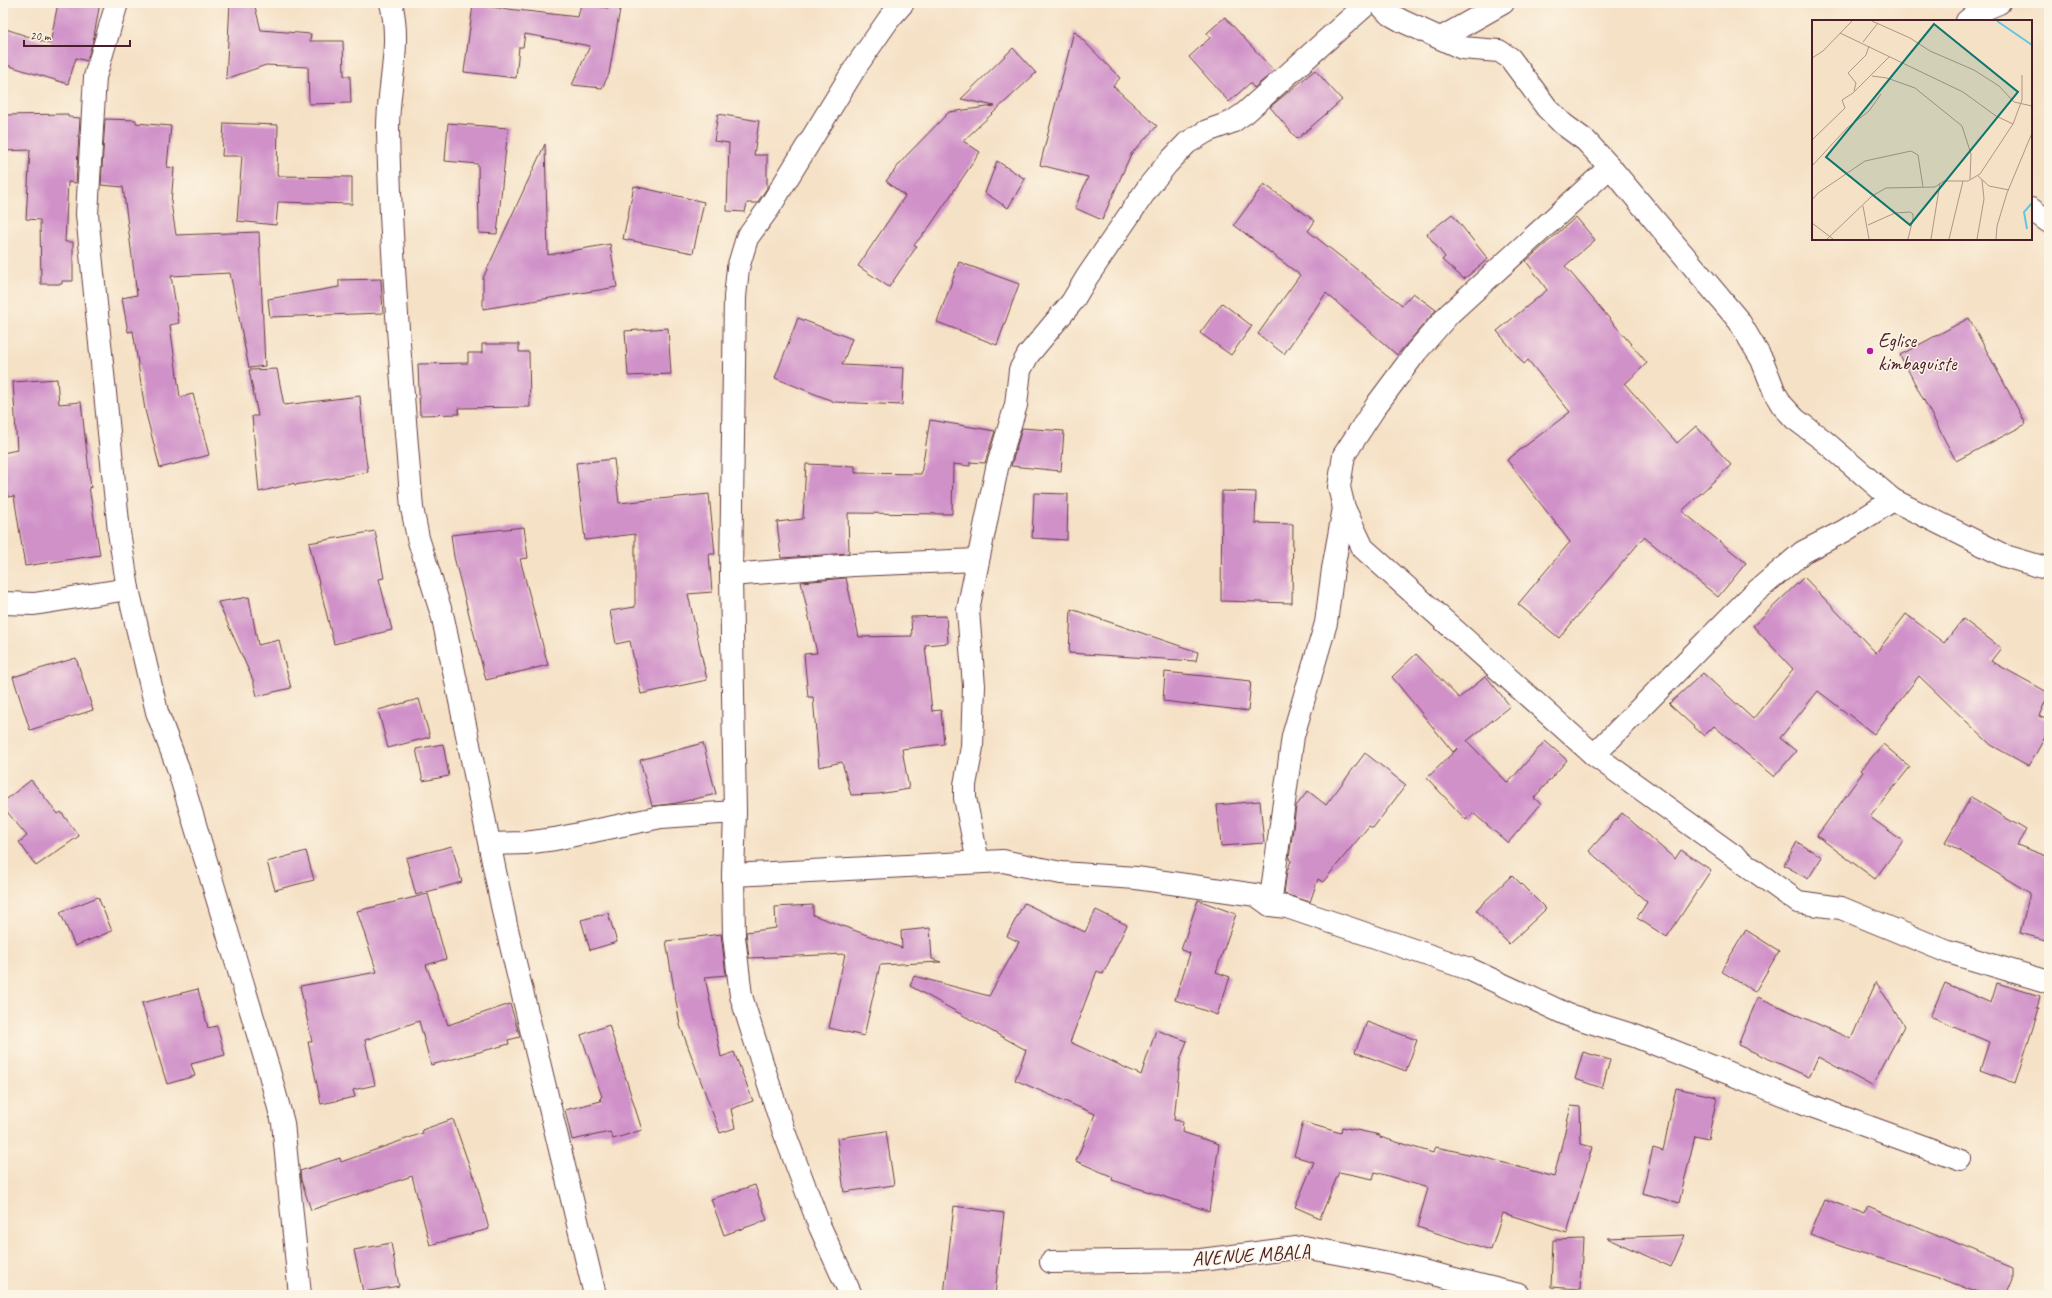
<svg xmlns="http://www.w3.org/2000/svg" width="2052" height="1298" font-family="Caveat,sans-serif">
	<rect width="100%" height="100%" fill="#fcf5e5"/>
	<filter id="ink" filterUnits="userSpaceOnUse"><feTurbulence type="fractalNoise" baseFrequency=".025" numOctaves="2"/><feDisplacementMap in="SourceGraphic" scale="8" xChannelSelector="R" yChannelSelector="G"/><feConvolveMatrix kernelMatrix="1 2 1 2 8 2 1 2 1" color-interpolation-filters="sRGB"/></filter>
	<filter id="wash" filterUnits="userSpaceOnUse"><feTurbulence type="fractalNoise" baseFrequency=".012" numOctaves="4" result="noise"/><feDisplacementMap in="SourceGraphic" scale="16" xChannelSelector="R" yChannelSelector="G"/><feGaussianBlur stdDeviation="0.9" result="paint"/><feColorMatrix in="noise" values="0 0 0 0 0 0 0 0 0 0 0 0 0 0 0 0 0 1.4 0 .05"/><feComposite in="paint" operator="in"/></filter>
	<g filter="url(#wash)">
		<rect width="100%" height="100%" fill="#f5e1c6"/>
		<g id="blocks">
			<!-- building -->
			<g fill="#d091c9">
				<path d="M58 3H100L93 41 87 61 76 58 68 84 3 64V28L50 44Z"/>
				<path d="M230 3H254L261 30 311 34 310 41H343L344 76H350L351 103 309 104 308 67 266 65 226 79Z"/>
				<path d="M610 3H621L609 74 602 88 572 85 590 46 525 34 523 47H519L516 78 464 72 473 5 578 17 581 4 608 8Z"/>
				<path d="M1225 17 1274 71 1254 88 1250 83 1229 102 1189 57 1210 38 1207 33Z"/>
				<path d="M1074 31 1120 78 1113 86 1157 126 1131 154 1102 220 1075 208 1088 177 1040 165Z"/>
				<path d="M1013 48 1036 73 963 141 980 152 930 226 914 245 917 246 889 287 858 266 905 196 886 181 906 156 949 112 995 106 961 99Z"/>
				<path d="M1315 70 1342 100 1297 139 1270 107Z"/>
				<path d="M68 114V117L80 118 76 183 68 182 65 242H73V281H62V284H41L40 220 26 219 30 150 3 151V115Z"/>
				<path d="M718 114 759 121 754 155H767V188L757 203H747L745 212 727 211 729 143 714 141Z"/>
				<path d="M105 119 136 120V123L171 126 167 167 174 168 171 203 176 235 259 232 265 366 249 368 230 273 171 276 179 323 170 325 180 397 193 394 209 455 160 468 145 410 133 331 128 332 122 298 137 295 123 187 101 185Z"/>
				<path d="M224 123 278 125 277 176 352 177V204L278 202 276 225 237 221 242 156H222Z"/>
				<path d="M448 123 508 128 497 234 479 233 478 164 445 161Z"/>
				<path d="M545 144 548 255 610 244 617 287 483 309V278Z"/>
				<path d="M997 161 1025 179 1008 208 985 193Z"/>
				<path d="M1264 184 1315 221 1308 231 1402 305 1413 293 1436 310 1397 355 1326 293 1284 354 1258 334 1300 275 1234 225Z"/>
				<path d="M634 186 704 202 693 253 623 239Z"/>
				<path d="M1452 214 1488 259 1464 279 1442 260 1445 257 1427 234Z"/>
				<path d="M1576 217 1595 240 1565 266 1647 363 1625 384 1677 443 1696 426 1731 465 1682 511 1746 563 1718 597 1644 537 1559 638 1518 604 1570 542 1507 460 1570 412 1528 360 1524 364 1497 331 1547 290 1526 261Z"/>
				<path d="M959 262 1019 284 997 345 937 322Z"/>
				<path d="M381 279 383 313 270 317 268 299 339 287V280Z"/>
				<path d="M1222 303 1252 326 1231 355 1200 333Z"/>
				<path d="M798 318 852 339 842 365 904 368 902 405 835 402 775 378Z"/>
				<path d="M1969 318 2026 424 1956 461 1900 355Z"/>
				<path d="M668 328 671 374 628 376 625 331Z"/>
				<path d="M482 344H519V352H529L530 407 458 408 459 414 420 415 418 364 468 363V353H482Z"/>
				<path d="M277 369 284 405 360 396 364 446 368 472 295 485 294 483 291 484 259 492 252 416H258L249 370Z"/>
				<path d="M57 379 59 404 81 402 91 488 89 487 100 555 25 566 14 496 8 497 3 468V453L17 450 13 382Z"/>
				<path d="M930 420 995 431 985 463 970 462V466L953 464 952 514 848 513 849 553 781 558 777 522 803 519 806 464 855 466V473L921 474Z"/>
				<path d="M1022 428 1064 431 1061 471 1011 466Z"/>
				<path d="M614 459 619 503 709 494 715 554H709L712 592 688 594 707 680 641 694 630 641 616 644 610 611 635 607V534L585 540 576 463Z"/>
				<path d="M1222 491 1256 492 1255 523 1293 524 1292 603 1221 601Z"/>
				<path d="M1034 493 1068 494 1067 540 1032 538Z"/>
				<path d="M524 527 528 558 520 559 548 665 486 680 454 557 451 535Z"/>
				<path d="M375 531 384 578 379 579 392 630 334 644 309 543Z"/>
				<path d="M1804 577 1876 653 1906 614 1944 643 1963 619 2001 648 1991 661 2049 693 2039 716 2049 721V730L2029 766 1991 745 1919 676 1874 734 1818 691 1780 738 1796 751 1774 777 1714 726 1704 736 1669 704 1703 673 1753 719 1793 669 1753 626Z"/>
				<path d="M846 578 859 637 912 636 911 617 946 616 948 643 925 645 932 711 941 710 944 744 902 749 909 789 878 794 851 795 842 762 819 767 813 697H808L804 654 817 653 801 582Z"/>
				<path d="M249 597 258 645 279 640 291 688 257 696 253 680 218 602Z"/>
				<path d="M1071 609 1198 652 1196 661 1069 653Z"/>
				<path d="M1416 654 1459 698 1486 676 1510 706 1467 741 1508 783 1545 741 1567 760 1534 798 1541 804 1508 843 1473 813 1466 820 1427 778 1458 748 1453 752 1392 677Z"/>
				<path d="M76 658 93 710 30 730 13 677Z"/>
				<path d="M1165 672 1251 681 1248 711 1163 701Z"/>
				<path d="M419 699 430 737 388 748 378 710Z"/>
				<path d="M703 743 716 794 677 803 652 806 640 760Z"/>
				<path d="M443 744 449 776 423 781 416 749Z"/>
				<path d="M1883 744 1910 767 1870 817 1903 841 1875 879 1817 836 1863 772 1861 770Z"/>
				<path d="M1365 753 1406 785 1373 828 1369 826 1323 882 1318 879 1310 902 1284 894 1287 871 1291 861 1289 859 1296 806 1308 791 1326 805Z"/>
				<path d="M31 780 58 814 61 812 79 836 36 866 19 842 27 836 3 807V802Z"/>
				<path d="M1971 797 2026 830 2017 845 2049 857V941L2020 933 2030 893 1945 842Z"/>
				<path d="M1260 801 1264 843 1221 846 1217 805Z"/>
				<path d="M1622 813 1675 859 1681 850 1711 870 1667 937 1637 918 1647 902 1589 851Z"/>
				<path d="M1797 842 1822 857 1808 879 1784 865Z"/>
				<path d="M452 846 462 882 416 895 406 858Z"/>
				<path d="M306 851 314 880 275 890 267 862Z"/>
				<path d="M1512 875 1546 909 1509 944 1476 910Z"/>
				<path d="M428 894 446 959 426 965 448 1025 510 1004 520 1037 508 1040 509 1044 431 1065 419 1021 365 1040 375 1085 353 1090 355 1097 321 1104 308 1042H312L300 986 377 972 357 911Z"/>
				<path d="M98 897 112 931 75 946 60 912Z"/>
				<path d="M1198 900 1236 914 1216 972 1230 977 1217 1015 1175 1000 1190 953 1181 950Z"/>
				<path d="M1024 903 1085 932 1096 910 1127 925 1103 974 1097 971 1070 1042 1141 1075 1156 1030 1187 1041 1180 1060 1174 1120 1183 1121 1182 1132 1219 1144 1209 1211 1112 1180 1113 1177 1076 1161 1095 1114 1015 1080 1026 1050 910 986 914 976 989 996 1019 942 1007 936Z"/>
				<path d="M813 905V915L902 948 901 931 930 928 932 959 941 962 880 965 864 1036 829 1028 845 954 749 958 746 932 776 928 775 907Z"/>
				<path d="M608 913 617 942 590 950 581 920Z"/>
				<path d="M1746 930 1779 951 1755 992 1721 971Z"/>
				<path d="M721 934 726 975 705 977 721 1057 734 1052 753 1101 731 1109 735 1128 720 1133 680 1025 666 941Z"/>
				<path d="M1876 982 1904 1026 1872 1086 1818 1057 1809 1077 1738 1045 1758 997 1851 1039Z"/>
				<path d="M1945 983 1991 1003 1997 983 2040 996 2037 1009H2039L2015 1083 1980 1070 1989 1042 1930 1017Z"/>
				<path d="M198 989 208 1028 217 1026 225 1055 191 1064 195 1076 167 1084 142 1003Z"/>
				<path d="M1367 1022 1417 1040 1406 1071 1355 1052Z"/>
				<path d="M609 1025 642 1130 613 1139 610 1132 572 1140 565 1110 601 1101 600 1098 602 1097 581 1035Z"/>
				<path d="M1583 1052 1610 1060 1602 1088 1575 1079Z"/>
				<path d="M1676 1088 1717 1097 1708 1139 1695 1136 1679 1203 1642 1193 1653 1148 1663 1151Z"/>
				<path d="M1571 1106 1580 1107 1581 1144 1592 1147 1567 1233 1503 1213 1491 1250 1417 1227 1428 1188 1375 1172 1373 1179 1339 1172 1320 1218 1295 1207 1314 1162 1294 1156 1303 1122 1341 1133 1342 1127 1380 1135V1137L1433 1153 1436 1147 1487 1158 1554 1177Z"/>
				<path d="M453 1119 473 1176 474 1175 489 1229 430 1245 412 1176 311 1210 301 1180 300 1171 340 1158 341 1162 423 1133 422 1130Z"/>
				<path d="M886 1131 894 1185 844 1192 837 1138Z"/>
				<path d="M755 1185 767 1220 724 1235 711 1199Z"/>
				<path d="M1825 1199 1865 1214 1868 1206 2012 1266V1278L2005 1295H1984L1936 1276 1843 1247 1810 1235Z"/>
				<path d="M954 1206 1004 1213 995 1295H944Z"/>
				<path d="M1685 1235 1671 1267 1607 1238Z"/>
				<path d="M1583 1239 1580 1289 1551 1287 1553 1240Z"/>
				<path d="M391 1243 399 1286 363 1292 354 1250Z"/>
			</g>
		</g>
	</g>
	<g filter="url(#ink)">
		<use href="#blocks" fill-opacity="0" stroke="#643c42" stroke-width="1"/>
		<g fill="none" stroke-linecap="round" stroke-linejoin="round">
			<!-- minor casing -->
			<g stroke="#643c42" stroke-width="24">
				<g id="minor">
					<path d="M117 3 95 77 87 214 119 532 128 589 157 712 178 768 269 1071 283 1123 300 1295"/>
					<path d="M391 3C402 46 387 89 388 132 391 258 402 383 412 508L418 538 443 618 506 925 595 1295"/>
					<path d="M1379 3 1388 13 1402 21 1462 48 1499 51 1510 58 1547 108 1563 124 1586 141 1610 167 1739 321 1762 360 1775 393 1782 405 1795 419 1823 440 1893 500 2005 556 2049 569"/>
					<path d="M1967 21 1980 11 1999 3"/>
					<path d="M1441 38 1503 3"/>
					<path d="M1610 167 1449 314 1416 352 1378 403 1344 455 1339 487 1344 508 1363 548 1594 755 1798 902 1841 908 1948 952 2049 982"/>
					<path d="M2031 209 2049 222"/>
					<path d="M731 575 853 565 978 560"/>
					<path d="M3 603 34 604 128 589"/>
					<path d="M1594 755 1752 595 1803 552 1844 531 1893 500"/>
					<path d="M490 844 525 843 555 839 661 817 735 812"/>
					<path d="M978 862 965 798V785L972 747 974 686 968 610 997 468 1016 405 1020 370 1028 355 1072 302 1087 277 1149 186 1167 164 1187 143 1207 131 1232 122 1245 113 1368 3"/>
					<path d="M733 875 1003 861 1061 873 1136 878 1256 895 1270 905 1287 907 1469 969 1568 1015 1635 1036 1817 1108 1960 1160"/>
					<path d="M1270 905 1293 736 1326 623 1333 569 1344 508"/>
					<path d="M1051 1262 1201 1260 1304 1247 1394 1264 1519 1295"/>
					<path d="M851 1295 820 1227 783 1129 741 996 734 936 733 875 735 812 731 575 735 297 738 268 747 238 769 208 857 65 889 19 903 3"/>
				</g>
			</g>
			<!-- minor -->
			<use href="#minor" stroke="#fff" stroke-width="22"/>
		</g>
	</g>
	<!-- markers -->
	<circle fill="#b5179e" stroke="#fcf5e5" stroke-width="1.5" cx="1870" cy="351" r="4"/>
	<g text-anchor="middle" dominant-baseline="central" stroke-width="3" stroke-linejoin="round" paint-order="stroke">
		<!-- poi labels -->
		<g font-size="20" fill="#4a1f2b" stroke="#fcf5e5" text-anchor="start">
			<text x="1878" y="340">Eglise<tspan x="1878" dy="23">kimbaguiste</tspan></text>
		</g>
		<!-- street labels -->
		<g font-size="20" fill="#4a1f2b" stroke="#fcf5e5">
			<text transform="translate(1251 1255) rotate(-4)">AVENUE MBALA</text>
		</g>
	</g>
	<!-- overview -->
	<g transform="translate(1812 20)">
		<rect width="220" height="220" fill="#f5e1c6"/>
		<path fill="none" stroke="#63c6e1" stroke-width="2" d="M185 1 220 25M215 209 212 192 220 183"/>
		<path fill="none" stroke="#b19388" stroke-width="1" d="M60 1 98 18 118 31 162 50 187 66 202 82 220 86M28 13 151 72 184 96 201 104M51 22 66 3M0 38 11 31 40 1M60 56 75 58 103 68 150 106 159 134 158 159M42 71 44 63 36 53 54 35 57 26M0 120 33 88 30 80 41 73 77 37M0 146 35 108 57 91 69 74M165 155 177 166 197 170M0 180 6 173 53 141 99 131 106 135 111 167M51 186 57 219M0 203 21 219M56 205 83 193 98 192 101 194V199L96 219M15 219 60 176 74 168 123 167 132 161H156L168 154 201 104 210 80V55M119 219 128 163M137 219 151 161M165 219 172 179 170 160M184 219 185 206 195 173 220 113"/>
		<path fill="#0f766e" fill-opacity="0.15" stroke="#0f766e" stroke-width="2" d="M122 4 206 72 98 205 14 137Z"/>
		<rect width="220" height="220" fill="none" stroke="#4a1f2b" stroke-width="2"/>
	</g>
	<!-- margin -->
	<rect width="2052" height="1298" fill="none" stroke="#fcf5e5" stroke-width="16"/>
	<!-- scale -->
	<path d="M24 40v6h106v-6" fill="none" stroke="#4a1f2b" stroke-width="2"/>
	<text x="30" y="40" font-size="12" fill="#4a1f2b" stroke="#fcf5e5" stroke-width="3" paint-order="stroke">20 m</text>
</svg>
